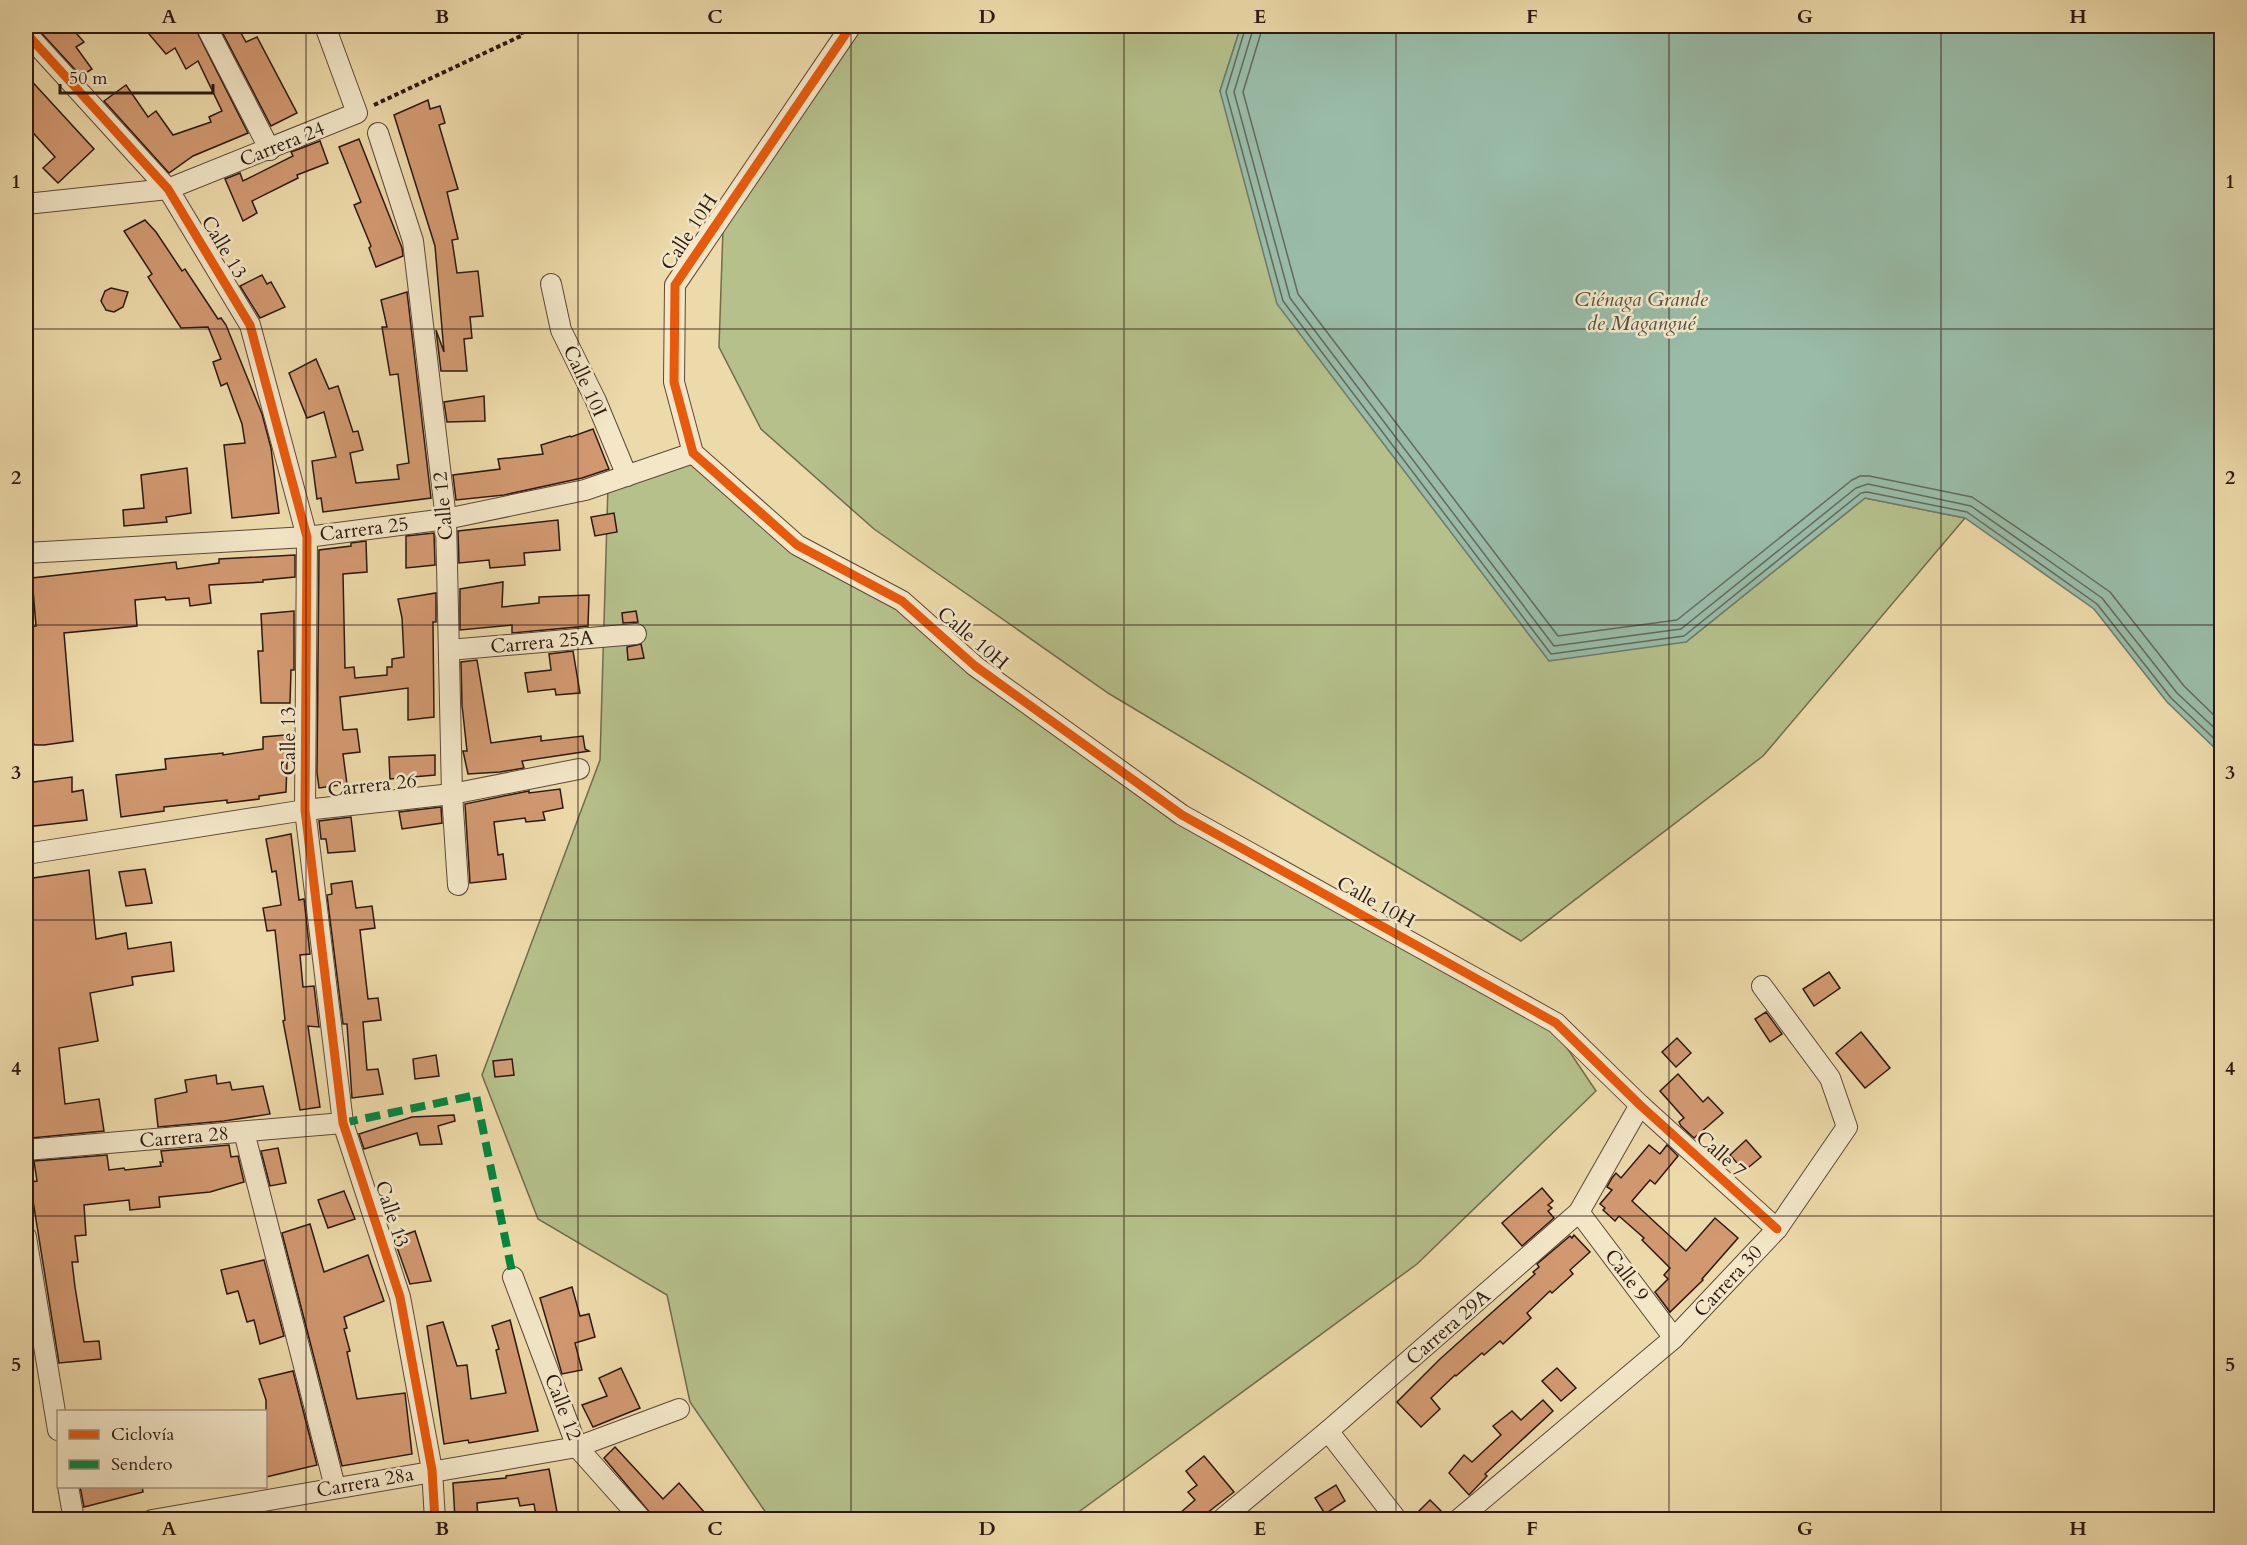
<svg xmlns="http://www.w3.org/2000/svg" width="2247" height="1545" font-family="Cardo,serif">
	<rect width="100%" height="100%" fill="#eddaaa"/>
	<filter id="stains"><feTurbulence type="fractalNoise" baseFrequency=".00333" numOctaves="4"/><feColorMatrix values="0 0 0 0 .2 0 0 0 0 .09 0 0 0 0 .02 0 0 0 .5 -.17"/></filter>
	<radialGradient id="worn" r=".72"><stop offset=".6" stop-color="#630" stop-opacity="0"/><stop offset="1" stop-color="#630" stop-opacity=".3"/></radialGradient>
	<!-- green -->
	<g fill="#b5c08b" stroke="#706c4e" stroke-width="1.5">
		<path d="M862 26H1241L1220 91 1686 642 1865 498 1965 518 1763 756 1521 941 1108 693 874 529 761 429 719 347 723 229Z"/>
		<path d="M692 458 794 548 900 606 1180 822 1553 1027 1596 1091 1417 1264 1069 1519 771 1520 690 1402 667 1295 538 1219 482 1075 600 760 608 485Z"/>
	</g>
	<!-- water -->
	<path fill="#99bba7" stroke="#6d7a6b" stroke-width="1.5" d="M1241 26H2221V754L2167 702 2094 609 1965 518 1865 498 1686 642 1549 661 1277 304 1220 91Z"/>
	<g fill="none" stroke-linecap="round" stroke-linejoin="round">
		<!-- shore -->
		<g stroke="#626a5c" stroke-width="1.5">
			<path d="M1246 26 1226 92 1283 301 1551 654 1684 636 1861 493 1867 492 1967 512 2097 604 2171 698 2222 746"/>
			<path d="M1254 26 1234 92 1290 298 1554 646 1681 629 1856 488 1868 484 1971 506 2102 598 2177 693 2222 735"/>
			<path d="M1263 26 1243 92 1298 294 1558 636 1677 620 1852 480 1860 476H1869L1972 497 2053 552 2110 592 2184 686 2222 723"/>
		</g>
	</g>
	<!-- building -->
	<g fill="#d29971" stroke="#2c1810" stroke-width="1.5">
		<path d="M35 26H70L84 42 76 47 92 69 81 76Z"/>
		<path d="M160 26H194L248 133 193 156 169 173 104 101 126 85 148 117 156 111 173 135 211 122 209 117 222 111 198 61 186 69 175 48 166 54 149 34Z"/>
		<path d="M219 26H237L246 42 257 37 297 113 271 126Z"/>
		<path d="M26 75 94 149 58 183 43 168 55 157 26 125Z"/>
		<path d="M428 100 430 109 440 106 445 123 439 125 458 189 447 192 458 239 452 240 457 273 478 271 483 316 470 317 472 338 464 339 467 371H441L436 330 444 352 435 246 394 115Z"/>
		<path d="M359 139 402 248 403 256 376 267 369 248 371 246 354 205 361 202 339 147Z"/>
		<path d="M320 141 328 163 297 175 298 178 252 201 257 213 243 221 225 179 240 173 243 181 293 156 291 152Z"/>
		<path d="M145 220 156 232 182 271 185 269 218 319 221 318 226 325 262 414 271 448 279 513 232 518 224 445 245 443 242 424 227 383 221 386 213 362 221 359 208 327 181 328 148 277 152 274 124 231Z"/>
		<path d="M262 275 267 284 271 282 285 307 260 318 240 286Z"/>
		<path d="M111 288 128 292 123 307 114 312 106 310 101 301 105 291Z"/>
		<path d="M407 292 431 498 323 512 321 498 317 499 312 461 336 457 324 412 307 418 289 373 316 359 329 389 338 386 353 432 358 431 363 450 350 453 356 483 399 479 397 465 409 463 398 374 390 375 382 327H387L381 300Z"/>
		<path d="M484 396 485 421 447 422 444 402Z"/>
		<path d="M593 429 609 469 582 478 504 495 456 500 453 475 500 469 498 459 543 454 541 445 570 436 571 437Z"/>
		<path d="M187 468 191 513 166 517 167 522 124 526 123 510 144 508 141 475Z"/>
		<path d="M614 513 617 532 595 536 591 517Z"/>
		<path d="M558 520 560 550 524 553 525 565 490 568 489 560 459 563 458 531Z"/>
		<path d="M434 533 435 565 406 568V536Z"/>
		<path d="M366 541 367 572 343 574 345 668 354 667 355 678 387 675V667H392V659L404 657 402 618 398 599 436 593V622H433L434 717 408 720V688L340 697 343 730 357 729 360 752 343 754 347 784 319 788 317 773 319 550 351 546V543Z"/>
		<path d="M295 555V577L263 580V582L209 585 211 603 190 606 189 598 166 600 165 597 135 600 137 626 64 633 73 741 44 745H35L31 741 26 722V627L36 626 32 578 176 562 177 569 219 563V559Z"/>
		<path d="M503 582 502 607 539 603V597L589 595 588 626 512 633V625L460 630V589Z"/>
		<path d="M294 611V670H291L290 703H261L258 651H263L261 614Z"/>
		<path d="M636 611 638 622 623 623 622 613Z"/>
		<path d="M641 644 644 658 628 660 627 647Z"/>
		<path d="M573 651 580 693 556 695 555 689 528 692 525 673 551 670 549 654Z"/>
		<path d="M477 660 491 743 541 736V741L583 736 585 749 589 751 522 761 524 768 500 772 468 774 463 751H467L462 705 461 662Z"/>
		<path d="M285 735V738L288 737 286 792 259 796V799L227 803V800L164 807V811L121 817 116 775 166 769 165 759 223 753V755L263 749V737Z"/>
		<path d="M435 755V775L390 779 389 757Z"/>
		<path d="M72 777V792L83 790 87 820 26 827V783Z"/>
		<path d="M560 789 563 808 543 812 545 820 526 822 525 818 494 822 498 855 503 854 506 879 470 883 465 804 529 791V793Z"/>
		<path d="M441 807 442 823 402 829 399 812Z"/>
		<path d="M351 817 355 851 328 853 326 839H321L319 821Z"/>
		<path d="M291 834 299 900 304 899 310 954 300 955 303 987 314 986 319 1027 308 1026 320 1107 300 1110 283 1021 285 1020 275 930 267 931 263 908 281 905 276 871 272 872 266 839Z"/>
		<path d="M145 869 152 903 126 906 119 872Z"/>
		<path d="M89 870 96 939 126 933 128 949 171 942 174 971 132 977 133 985 90 993 98 1041 59 1048 65 1104 99 1099 104 1131 31 1138 26 1099V1067L32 1066 26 1029V879Z"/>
		<path d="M352 881 356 908 372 906 375 928 360 930 368 999 378 998 381 1020 363 1022 367 1070 378 1069 383 1094 352 1098 347 1024H343L327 895 332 894 331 884Z"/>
		<path d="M1829 972 1840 988 1814 1006 1803 989Z"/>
		<path d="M1766 1012 1782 1034 1770 1042 1755 1019Z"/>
		<path d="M1861 1032 1890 1068 1865 1088 1836 1053Z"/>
		<path d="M1677 1038 1691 1053 1676 1067 1662 1052Z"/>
		<path d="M436 1055 439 1076 415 1079 413 1059Z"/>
		<path d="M512 1059 514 1075 495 1077 493 1061Z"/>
		<path d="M1678 1074 1703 1102 1708 1097 1723 1113 1694 1138 1681 1126 1679 1122 1684 1118 1660 1091Z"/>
		<path d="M216 1075 217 1084 230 1082 232 1090 263 1086 270 1114 224 1121 158 1127 155 1099 187 1092 185 1080Z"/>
		<path d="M454 1115 455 1121 438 1126 442 1144 420 1145 417 1133 364 1149 359 1134 412 1117Z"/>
		<path d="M1746 1140 1761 1157 1744 1171 1730 1155Z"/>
		<path d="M229 1145 231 1157 238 1156 244 1182 210 1192 159 1197 160 1207 130 1210 129 1200 84 1205 86 1235 75 1236 78 1262H72L75 1287 84 1342 99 1341 101 1359 59 1363 30 1182 37 1181 34 1161 107 1155 109 1170 124 1168 125 1170 161 1166 160 1162H163L161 1151Z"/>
		<path d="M1649 1145 1660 1154 1667 1145 1678 1156 1655 1184 1650 1180 1632 1201 1686 1251 1715 1218 1738 1238 1702 1279 1703 1280 1670 1312 1655 1292 1668 1279 1664 1275 1670 1268 1642 1240 1644 1238 1619 1216 1615 1221 1603 1210 1605 1208 1600 1204 1612 1190 1607 1187 1612 1178 1616 1173 1621 1178Z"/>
		<path d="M278 1148 286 1183 270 1186 261 1151Z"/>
		<path d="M1542 1188 1553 1201 1548 1205 1552 1208 1548 1211 1554 1218 1522 1246 1502 1223Z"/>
		<path d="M344 1191 355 1219 328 1228 318 1200Z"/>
		<path d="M310 1224 324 1272 368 1255 384 1301 344 1317 347 1328 344 1329 350 1351 347 1352 357 1399 405 1393 412 1454 342 1466 282 1233Z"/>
		<path d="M415 1231 431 1281 410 1284 394 1239Z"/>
		<path d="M1574 1235 1590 1252 1570 1270 1573 1274 1552 1293 1550 1291 1527 1313 1531 1318 1503 1344 1500 1341 1484 1355 1482 1353 1456 1376 1455 1375 1431 1398 1440 1409 1421 1427 1397 1402 1440 1359 1535 1274 1533 1272 1539 1267 1537 1264 1570 1236 1572 1238Z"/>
		<path d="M264 1260 284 1336 260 1344 254 1320 247 1322 238 1291 227 1294 221 1270Z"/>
		<path d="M572 1287 580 1316 589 1314 595 1337 575 1343 582 1370 562 1374 540 1298Z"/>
		<path d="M510 1320 538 1431 469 1443 468 1440 444 1444 427 1326 443 1322 457 1366 467 1365 471 1399 506 1393 496 1350 499 1349 492 1326Z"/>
		<path d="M621 1368 640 1408 593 1427 582 1405 607 1396 599 1378Z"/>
		<path d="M1557 1368 1576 1388 1561 1401 1542 1381Z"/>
		<path d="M293 1371 317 1465 266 1477V1400L259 1379Z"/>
		<path d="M1543 1400 1553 1411 1485 1474 1487 1476 1469 1495 1449 1473 1464 1455 1472 1462 1501 1435 1493 1426 1512 1411 1521 1420Z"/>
		<path d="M615 1447 663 1499 679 1483 711 1520H656L604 1458Z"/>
		<path d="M1204 1456 1234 1492 1198 1520H1172L1195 1500 1188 1492 1197 1485 1186 1471Z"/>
		<path d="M549 1469 557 1512 536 1516 534 1504 520 1506 518 1498 477 1503 478 1520H455L453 1483 506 1478V1476Z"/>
		<path d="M1336 1485 1345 1501 1325 1514 1315 1498Z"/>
		<path d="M80 1486H142L143 1492 84 1507Z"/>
		<path d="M1430 1500 1447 1517 1446 1520H1410Z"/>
	</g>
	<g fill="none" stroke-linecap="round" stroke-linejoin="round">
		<!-- minor casing -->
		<g stroke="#5c4836" stroke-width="22">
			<g id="minor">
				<path d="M206 26 270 150"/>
				<path d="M851 26 675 285 674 382 693 453 797 545 902 601 975 666 1182 815 1556 1023 1640 1105 1777 1229"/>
				<path d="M26 33 168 189 250 325 307 537 305 810 343 1123 400 1297 432 1470 435 1520"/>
				<path d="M378 133 413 241 446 519 452 794 458 885"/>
				<path d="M26 204 168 189 357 113 325 26"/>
				<path d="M551 284 561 330 596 401 627 476"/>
				<path d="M26 553 307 537 446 519 585 490 693 453"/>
				<path d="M449 650 636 634"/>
				<path d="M26 854 305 810 452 794 579 769"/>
				<path d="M244 1132 335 1487"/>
				<path d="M26 1150 343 1123"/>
				<path d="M1579 1212 1674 1338"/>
				<path d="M26 1237 58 1430"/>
				<path d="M513 1277 577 1447 642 1520"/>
				<path d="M1328 1431 1397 1520"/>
				<path d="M68 1486 74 1520"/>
				<path d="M152 1520 577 1447 679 1409"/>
				<path d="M1221 1520 1328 1431 1579 1212 1640 1105"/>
				<path d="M1458 1520 1674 1338 1777 1229 1847 1127 1830 1078 1762 986"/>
			</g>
		</g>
		<!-- path -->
		<path stroke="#2c1810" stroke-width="4" stroke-dasharray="4.5 3" stroke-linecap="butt" d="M374 105 523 35 520 26"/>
		<!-- minor -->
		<use href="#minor" stroke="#f3e7c8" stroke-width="20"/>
		<!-- quiet -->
		<path stroke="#00873e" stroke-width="8" stroke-dasharray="15 8" stroke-linecap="butt" d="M343 1123 476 1095 513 1277"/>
		<!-- cycleway casing -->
		<g stroke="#f3e7c8" stroke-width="13">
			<g id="cycleway">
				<path d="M851 26 675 285 674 382 693 453 797 545 902 601 975 666 1182 815 1556 1023 1640 1105 1777 1229"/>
				<path d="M26 33 168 189 250 325 307 537 305 810 343 1123 400 1297 432 1470 435 1520"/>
			</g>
		</g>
		<!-- cycleway -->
		<use href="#cycleway" stroke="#e8590c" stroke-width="9"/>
	</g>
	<!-- grid -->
	<path fill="none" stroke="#2c1810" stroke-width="1.5" stroke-opacity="0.55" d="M306 26V1520M578 26V1520M851 26V1520M1124 26V1520M1396 26V1520M1669 26V1520M1941 26V1520M26 329H2222M26 625H2222M26 920H2222M26 1216H2222"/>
	<g text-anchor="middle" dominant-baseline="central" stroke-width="5" stroke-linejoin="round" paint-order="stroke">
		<!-- street labels -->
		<g font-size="20" fill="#2c1810" stroke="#f3e7c8">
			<text transform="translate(282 144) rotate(-22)">Carrera 24</text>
			<text transform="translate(689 232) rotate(-57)">Calle 10H</text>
			<text transform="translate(224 247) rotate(59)">Calle 13</text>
			<text transform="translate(585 381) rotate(65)">Calle 10I</text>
			<text transform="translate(443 506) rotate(-95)">Calle 12</text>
			<text transform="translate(364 529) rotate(-7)">Carrera 25</text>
			<text transform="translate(973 638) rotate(40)">Calle 10H</text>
			<text transform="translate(542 642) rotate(-5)">Carrera 25A</text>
			<text transform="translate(288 741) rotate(-90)">Calle 13</text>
			<text transform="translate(372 785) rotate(-6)">Carrera 26</text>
			<text transform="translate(1376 902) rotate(29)">Calle 10H</text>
			<text transform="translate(184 1137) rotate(-5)">Carrera 28</text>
			<text transform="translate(1721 1154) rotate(42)">Calle 7</text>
			<text transform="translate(392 1214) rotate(72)">Calle 13</text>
			<text transform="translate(1627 1275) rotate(53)">Calle 9</text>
			<text transform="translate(1728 1281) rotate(-47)">Carrera 30</text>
			<text transform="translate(1448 1327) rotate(-41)">Carrera 29A</text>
			<text transform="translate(563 1407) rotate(69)">Calle 12</text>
			<text transform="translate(365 1482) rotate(-10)">Carrera 28a</text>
		</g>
		<!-- water labels -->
		<g font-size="21" font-style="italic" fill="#525145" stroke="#f3e7c8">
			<text x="1641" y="299">Ciénaga Grande<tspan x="1641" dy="24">de Magangué</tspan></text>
		</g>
	</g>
	<!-- margin -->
	<rect width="2247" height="1545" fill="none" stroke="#eddaaa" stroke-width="66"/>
	<!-- legend -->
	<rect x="57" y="1410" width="210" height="78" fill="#f3e7c8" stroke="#a3947e" stroke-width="1.5"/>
	<rect x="69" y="1430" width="30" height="9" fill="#e8590c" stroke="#a3947e" stroke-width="1.5"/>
	<text x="111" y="1440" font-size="18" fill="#2c1810">Ciclovía</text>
	<rect x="69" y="1460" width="30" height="9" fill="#00873e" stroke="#a3947e" stroke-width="1.5"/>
	<text x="111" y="1470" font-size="18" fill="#2c1810">Sendero</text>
	<!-- scale -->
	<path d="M60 84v9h153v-9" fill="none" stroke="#2c1810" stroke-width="3"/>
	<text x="69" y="84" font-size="18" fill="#2c1810" stroke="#f3e7c8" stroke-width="4.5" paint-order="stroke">50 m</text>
	<rect x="33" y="33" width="2181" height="1479" fill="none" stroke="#2c1810" stroke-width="2"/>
	<g font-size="20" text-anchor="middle" font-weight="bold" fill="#2c1810">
		<text x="169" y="23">A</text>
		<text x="442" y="23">B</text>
		<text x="715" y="23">C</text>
		<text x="987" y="23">D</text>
		<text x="1260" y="23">E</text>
		<text x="1532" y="23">F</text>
		<text x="1805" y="23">G</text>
		<text x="2078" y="23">H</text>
		<text x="16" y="188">1</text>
		<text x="2230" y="188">1</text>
		<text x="16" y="484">2</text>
		<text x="2230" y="484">2</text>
		<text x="16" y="779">3</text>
		<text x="2230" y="779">3</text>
		<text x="16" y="1075">4</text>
		<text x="2230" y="1075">4</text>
		<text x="16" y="1371">5</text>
		<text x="2230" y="1371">5</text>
		<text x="169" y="1535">A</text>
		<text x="442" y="1535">B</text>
		<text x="715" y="1535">C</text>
		<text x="987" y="1535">D</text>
		<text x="1260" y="1535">E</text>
		<text x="1532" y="1535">F</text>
		<text x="1805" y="1535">G</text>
		<text x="2078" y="1535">H</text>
	</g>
	<rect width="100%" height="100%" filter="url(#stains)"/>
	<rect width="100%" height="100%" fill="url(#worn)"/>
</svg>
